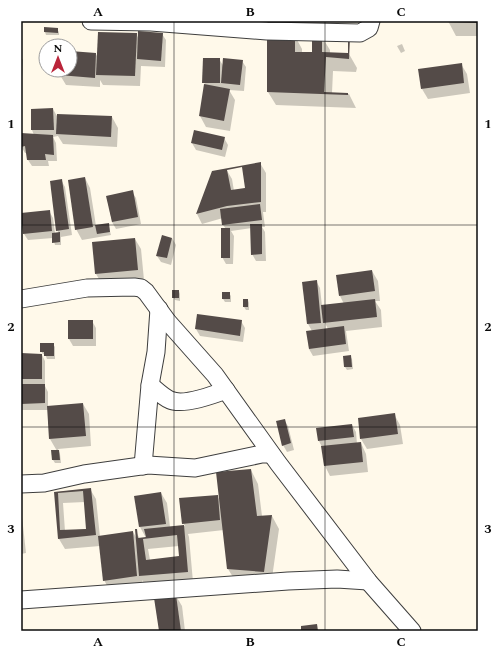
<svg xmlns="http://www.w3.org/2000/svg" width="499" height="652" font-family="Spectral,serif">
	<rect width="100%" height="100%" fill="#fff9ea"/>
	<!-- shadow -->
	<g fill="#0003" fill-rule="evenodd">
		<path d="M448 21H478V36H456Z"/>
		<path d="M57 29 59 32V35H46L45 32Z"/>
		<path d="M136 34 139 39 162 34 166 40 165 67 141 66 140 86 103 85 100 80V87L66 85 60 75 61 70H70V52L96 54 98 58Z"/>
		<path d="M268 35 295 36 302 49V53H313L322 37 330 50V54H349L357 68 356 72 333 71 332 93 349 94 356 108 276 105 268 92Z"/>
		<path d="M402 44 405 51 401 53 397 46Z"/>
		<path d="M21 57 23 60 22 77H21Z"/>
		<path d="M219 59 224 67 242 61 246 67 244 91 229 90 235 100 230 131 206 127 200 116 205 85 204 82Z"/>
		<path d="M461 64 467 74 470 93 428 99 422 89Z"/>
		<path d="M53 109 58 118 112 117 118 128 117 147 63 144 58 136 53 137 56 143 57 161H48L49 166H32L28 160 27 153H25L21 146V134L34 135 32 130V110Z"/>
		<path d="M224 138 228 145 225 157 196 150 192 143Z"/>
		<path d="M260 163 266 173V212H263L265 227H262L265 232 266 261H256L252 254V228L231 231 234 236 233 264H226L222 257 226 229 223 225V218L202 224 197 214 226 169 232 179 234 191 247 188Z"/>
		<path d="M85 178 90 188 96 226 108 224 111 235 82 240 76 229Z"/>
		<path d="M61 180 65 187 72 235 61 237V245H55L53 238 28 240 24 234 49 211 53 218 55 233H59L57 230Z"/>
		<path d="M132 192 136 198 141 224 116 229 112 222 107 196Z"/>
		<path d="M172 238 176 245 171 265 161 262 157 256Z"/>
		<path d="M135 239 141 249 144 280 102 284 96 274Z"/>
		<path d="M372 271 378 281 380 301H375L381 310 382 327 346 331 349 351 313 356 309 349 307 332 312 331 308 324 316 281 320 288 322 306 344 304 340 296ZM324 321 328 329H324Z"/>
		<path d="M179 291 180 294V301L175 300 173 297Z"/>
		<path d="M229 293 231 296V302H225L223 299Z"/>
		<path d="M248 300 249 303V310H246L244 307Z"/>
		<path d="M69 321H92L96 328V346H73L69 339Z"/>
		<path d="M241 321 245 328 243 342 200 336 196 329Z"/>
		<path d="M53 344 55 347V359H47L45 354H43L41 351Z"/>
		<path d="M21 354 42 355 45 361V386L48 392V407L83 404 89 414 91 446 58 449 60 454 61 463H55L53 460 52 451H57L50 439 48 410H21Z"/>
		<path d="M350 356 352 359 353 369 347 370 345 367Z"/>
		<path d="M394 414 400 425 403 444 367 449 361 439Z"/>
		<path d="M284 420 288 426 294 450 287 452 283 445Z"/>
		<path d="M352 425 356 432 357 444 361 443 366 454 368 472 330 476 325 466 322 447 319 441Z"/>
		<path d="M251 470 258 484 262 516H272L279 529 271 585 236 582 228 569 224 530 188 534 189 537 193 582 146 586 142 580 143 586 110 591 104 580 100 546 65 549 59 539 55 492 90 489 96 499 100 537 133 532 137 539 136 532 140 539 146 538 140 527 135 497 161 493 167 503 170 527 185 526 183 523 217 496 221 502ZM85 502 87 529 65 531 63 503ZM179 546 180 557 150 560 148 549Z"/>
		<path d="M21 508 26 553 21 554Z"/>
		<path d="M176 596 182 606 185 631H160Z"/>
	</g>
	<!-- building -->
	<g fill="#544b48" fill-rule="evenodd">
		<path d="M447 21H478V23L447 22Z"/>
		<path d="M44 27 58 28V33L44 32Z"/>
		<path d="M138 31 163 33 161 61 137 59Z"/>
		<path d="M98 32 137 33 135 76 96 75Z"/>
		<path d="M267 34 295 35V52H312V35L350 38 349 59 326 57 324 92 348 93V95L267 92ZM322 38H348V53L322 52Z"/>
		<path d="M70 51 96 53 95 78 59 75 60 70H70Z"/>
		<path d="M203 58H220V83H202Z"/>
		<path d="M223 58 243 60 240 85 221 83Z"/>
		<path d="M462 63 464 83 421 89 418 69Z"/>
		<path d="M204 84 230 89 224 121 199 116Z"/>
		<path d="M53 108 54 130H31V109Z"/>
		<path d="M57 114 112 116 111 137 56 134Z"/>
		<path d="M194 130 225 137 222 150 191 143Z"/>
		<path d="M21 133 53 135 54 155 45 154 46 160H27L25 146 21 147Z"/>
		<path d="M261 162V202L227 206 196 214 212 171ZM242 167 245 188 231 190 227 170Z"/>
		<path d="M85 177 93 227 75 230 68 180Z"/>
		<path d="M62 179 69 229 56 231 50 181Z"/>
		<path d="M133 190 138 217 112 222 106 196Z"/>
		<path d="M260 204 262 220 222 225 220 209Z"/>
		<path d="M50 210 52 231 23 234 21 213Z"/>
		<path d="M109 223 110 232 97 234 95 225Z"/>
		<path d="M250 224H262V254L251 255Z"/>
		<rect x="221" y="228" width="9" height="30"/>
		<path d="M60 232V242L52 243V233Z"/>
		<path d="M162 235 172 238 167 258 156 256Z"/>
		<path d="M135 238 138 270 95 274 92 242Z"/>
		<path d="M372 270 375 291 339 296 336 275Z"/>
		<path d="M317 280 321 323 307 324 302 282Z"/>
		<rect x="172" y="290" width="7" height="8"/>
		<rect x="222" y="292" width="8" height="7"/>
		<rect x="243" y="299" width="5" height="8"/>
		<path d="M375 299 377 317 323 323 321 305Z"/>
		<path d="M197 314 242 320 240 336 195 329Z"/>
		<rect x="68" y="320" width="25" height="19"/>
		<path d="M344 326 346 344 309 349 306 331Z"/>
		<path d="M40 343H54V356H44V352H40Z"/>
		<path d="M21 353 42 354V379H21Z"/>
		<path d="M351 355 352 367H344L343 356Z"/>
		<path d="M21 384H45V403L21 404Z"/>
		<path d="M83 403 86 436 49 439 47 406Z"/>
		<path d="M395 413 398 434 360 439 358 418Z"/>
		<path d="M285 419 291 443 282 446 276 421Z"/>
		<path d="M352 424 354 437 318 441 316 428Z"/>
		<path d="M361 442 363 462 324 466 321 446Z"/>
		<path d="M51 450H59L60 460H52Z"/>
		<path d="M251 469 257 516 272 515 264 572 227 569 216 472Z"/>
		<path d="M91 488 96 535 58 539 54 492ZM83 491 86 529 60 530 58 493Z"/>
		<path d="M161 492 166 524 139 527 134 496Z"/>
		<path d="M218 495 220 520 182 524 179 498Z"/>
		<path d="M184 525 188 572 139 576 135 529H137L138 538 146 537 144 529ZM177 535 179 556 146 560 143 539Z"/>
		<path d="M133 531 137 576 103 581 98 536Z"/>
		<path d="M176 595 181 631H159L154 598Z"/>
		<path d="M317 624 318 631H301V626Z"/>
	</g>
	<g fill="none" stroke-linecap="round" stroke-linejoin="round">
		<!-- minor casing -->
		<g stroke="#3e3e3e" stroke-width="19">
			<g id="minor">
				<path d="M91 21 151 22 267 31 360 33 369 28 371 21"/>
				<path d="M21 299 87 288 134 287 141 288 146 292 168 322 215 375 278 463 368 581 412 631"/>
				<path d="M150 385C156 390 163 397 170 400 183 406 213 395 226 390"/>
				<path d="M143 466 150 385 156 352 159 309"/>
				<path d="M21 484 44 483 84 474 148 465 195 468 262 454H271"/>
				<path d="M21 600 288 581 337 579 368 581"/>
			</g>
		</g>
		<!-- minor -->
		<use href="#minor" stroke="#fff" stroke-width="17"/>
	</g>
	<!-- grid -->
	<path fill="none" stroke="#0b0b0b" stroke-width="1" stroke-opacity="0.55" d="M174 21V631M325 21V631M21 225H478M21 427H478"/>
	<!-- border -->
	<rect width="499" height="652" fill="none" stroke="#ffffff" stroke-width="44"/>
	<!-- north arrow -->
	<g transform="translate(58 58)"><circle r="19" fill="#ffffff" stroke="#9d9d9d"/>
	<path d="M0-3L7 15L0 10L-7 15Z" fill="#ba253a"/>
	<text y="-6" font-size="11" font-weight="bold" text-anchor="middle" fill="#0b0b0b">N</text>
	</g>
	<rect x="22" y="22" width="455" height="608" fill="none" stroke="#0b0b0b" stroke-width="1.5"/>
	<g font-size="13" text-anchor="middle" font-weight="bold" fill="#0b0b0b">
		<text x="98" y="16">A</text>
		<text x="250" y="16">B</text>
		<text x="401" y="16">C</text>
		<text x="11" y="128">1</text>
		<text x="488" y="128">1</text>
		<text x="11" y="331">2</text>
		<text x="488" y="331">2</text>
		<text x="11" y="533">3</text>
		<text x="488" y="533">3</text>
		<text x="98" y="646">A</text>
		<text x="250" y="646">B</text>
		<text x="401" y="646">C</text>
	</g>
</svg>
